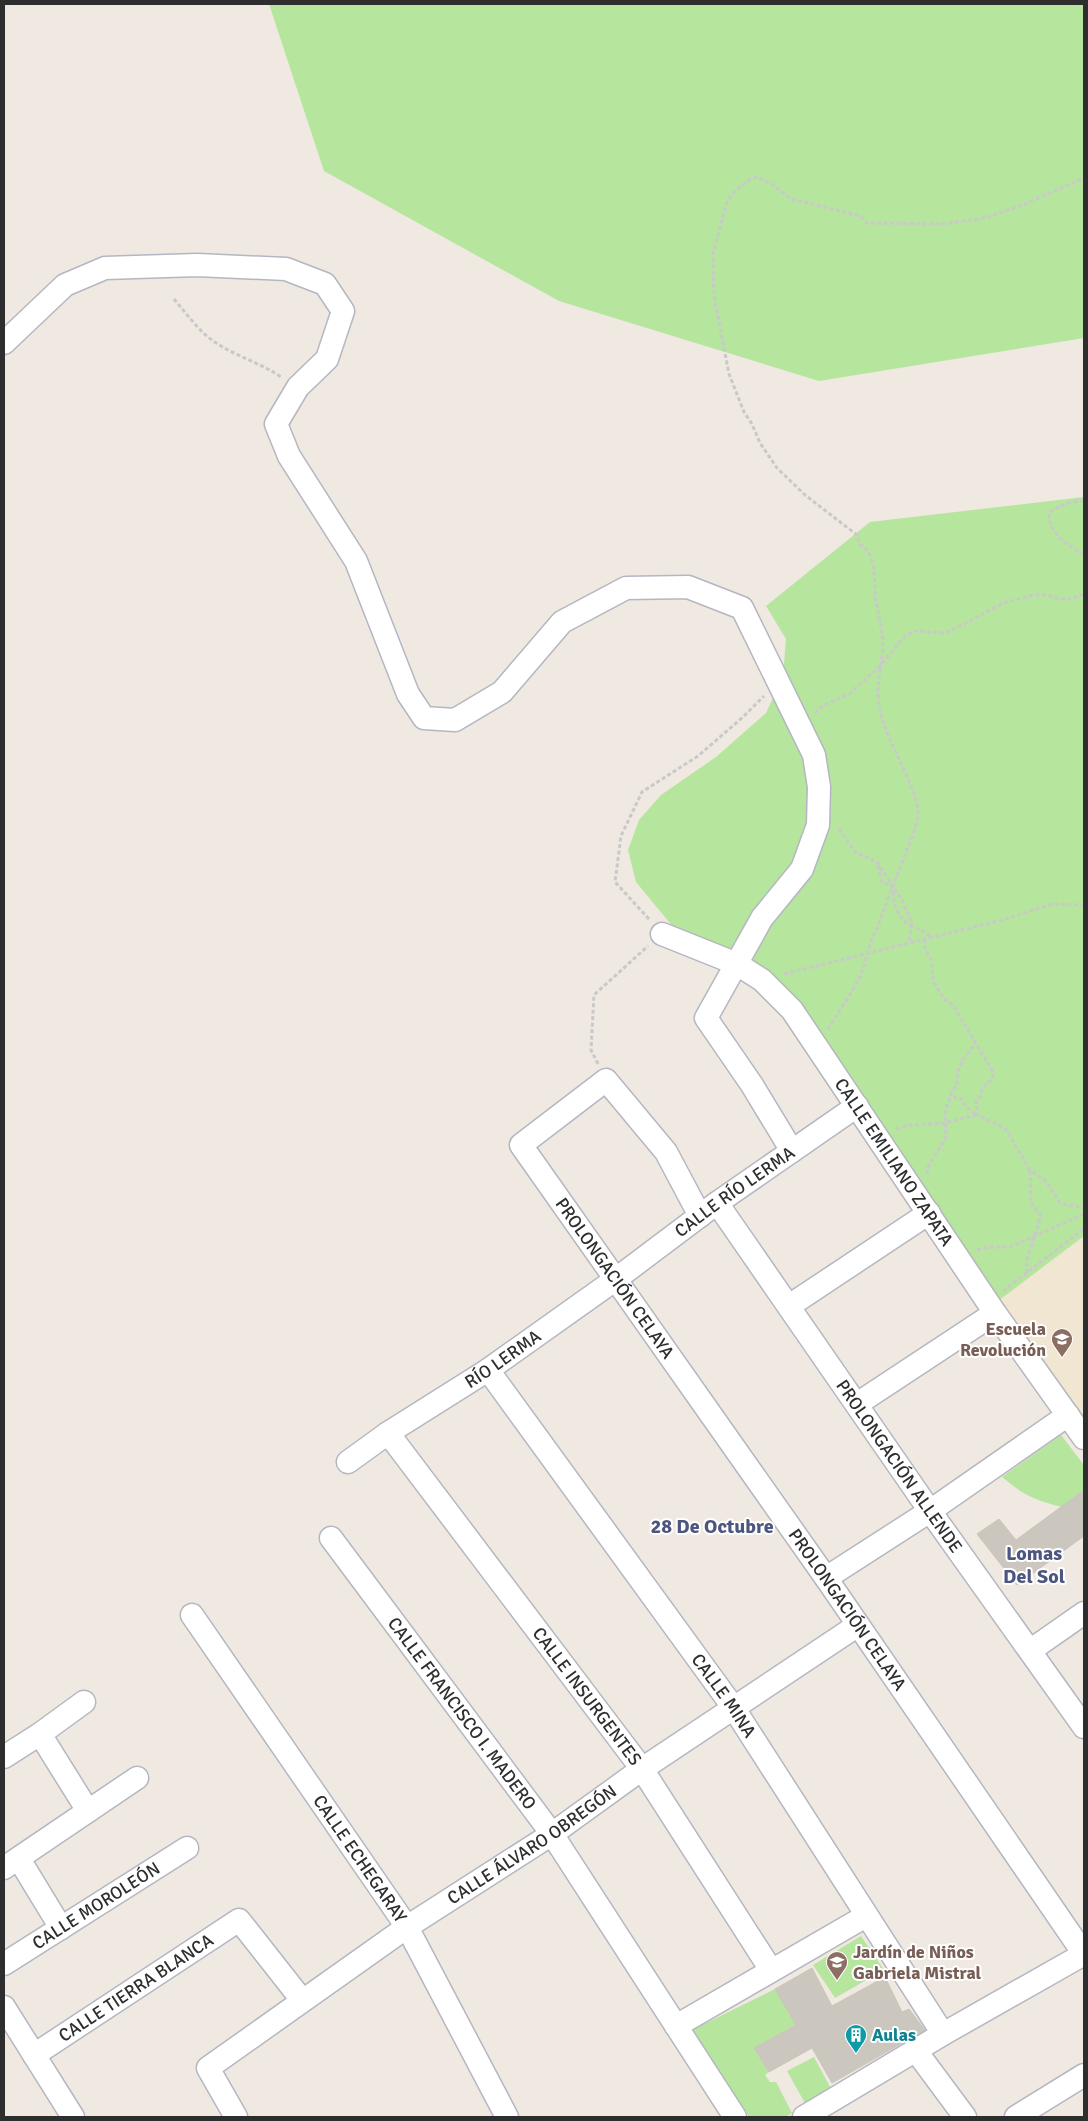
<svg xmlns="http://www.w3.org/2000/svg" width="1088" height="2121" font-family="Signika,sans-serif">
	<rect width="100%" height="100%" fill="#efe9e1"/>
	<!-- education -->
	<path fill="#f0e6d1" d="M1084 1236V1414L1082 1416 998 1301Z"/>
	<!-- green -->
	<g fill="#b6e59e">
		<path d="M269 4H1084V338L819 381 559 301 324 171Z"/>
		<path d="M1084 497V1236L998 1301 844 1066 797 1001 759 964 674 928 636 882 628 850 639 820 661 795 716 757 766 713 783 676 786 639 766 606 870 522Z"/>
		<path d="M1061 1435 1084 1465V1490L1062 1507C1033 1499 1025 1496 1002 1477Z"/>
		<path d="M861 1936 884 1970 835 1998 813 1965Z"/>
		<path d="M775 1989 813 2015 754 2048 769 2072 765 2075 770 2082H776L792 2113 785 2117H749L692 2030Z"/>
		<path d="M814 2057 831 2089 806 2105 787 2071Z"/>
	</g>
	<!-- building -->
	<g fill="#cbc7bf" stroke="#cbc5ba">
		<path d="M1084 1490V1536L1017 1585 977 1534 999 1519 1016 1540Z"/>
		<path d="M812 1968 832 2006 885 1977 902 2012 909 2009 925 2030 832 2083 812 2048 769 2072 754 2048 796 2025 775 1989Z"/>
	</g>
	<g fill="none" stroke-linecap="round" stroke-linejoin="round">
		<!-- street casing -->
		<g stroke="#b4b7c1" stroke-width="25">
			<g id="street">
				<path d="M4 343 65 285 105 268 197 265 286 269 325 284 343 311 327 359 298 387 276 424 289 456 356 561 408 694 424 718 455 720 502 692 562 622 626 588 688 587 742 608 814 755 819 787 818 825 802 869 762 918 706 1018 752 1085 792 1151"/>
				<path id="s1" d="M662 934 737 964 762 980 792 1010 995 1313 1084 1438"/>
				<path id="s2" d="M717 1203 930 1511 1084 1727"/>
				<path id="s3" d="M700 1216 666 1152 606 1080 521 1145 826 1578 1084 1954"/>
				<path d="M789 1306 929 1213"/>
				<path id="s4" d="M488 1370 733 1707 943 2034"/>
				<path d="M857 1404 995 1313"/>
				<path id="s5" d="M388 1433 642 1769 771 1970"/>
				<path id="s6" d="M348 1462 388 1433 488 1370 616 1279 717 1203 857 1106"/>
				<path id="s7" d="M331 1538 552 1834 735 2117"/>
				<path d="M826 1578 930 1511 1068 1415"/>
				<path id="s8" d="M192 1615 407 1927 507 2117"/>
				<path d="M1031 1650 1084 1613"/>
				<path d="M40 1734 88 1811"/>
				<path d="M4 1757 40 1734 84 1702"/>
				<path d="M19 1859 61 1928"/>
				<path d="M4 1868 137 1778"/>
				<path id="s9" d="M4 1964 187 1848"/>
				<path d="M4 2007 73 2117"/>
				<path d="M676 2026 866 1916"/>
				<path d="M916 2051 965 2117"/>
				<path id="s10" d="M34 2055 239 1920 302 2000"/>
				<path id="s11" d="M236 2117 208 2068 407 1927 552 1834 642 1769 858 1625"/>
				<path d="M804 2117 943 2034 1084 1954"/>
				<path d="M1016 2117 1084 2075"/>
			</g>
		</g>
		<!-- path -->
		<g stroke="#c9c9c9" stroke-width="3" stroke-dasharray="4 2.5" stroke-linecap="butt">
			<path d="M174 299C185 312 195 326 208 337 230 355 258 361 281 377"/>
			<path d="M1084 500 1068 503 1056 508 1049 513C1048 534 1068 545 1084 555"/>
			<path d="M815 713 824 705 849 694 879 667 905 636 916 631 945 633 962 625 1003 603 1034 595H1047L1060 599H1070L1084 594"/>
			<path d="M839 829 855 852 877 862 902 900 912 923 909 942"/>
			<path d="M878 866 882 882 892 886C894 903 896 919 913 927 920 930 925 931 930 937"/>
			<path d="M649 919 615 882 621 836 642 792 698 756 743 717 764 696"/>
			<path d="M924 939 925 949 932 961 933 981 944 999 953 1005 993 1072V1078L982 1089 981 1096 976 1101 977 1115 997 1124 1007 1131 1030 1170 1046 1181 1060 1203 1084 1208"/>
			<path d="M784 974 1002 920 1052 904 1084 905"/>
			<path d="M828 1029C837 1014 849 998 857 982 866 966 867 947 876 931 885 907 894 883 903 860 908 845 917 829 918 813 918 803 914 793 910 784 899 754 878 725 878 692 878 675 883 659 883 643 882 625 876 608 875 591 874 574 876 553 859 544L857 535 805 495 777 468 760 443 752 424 744 412 729 374 714 295 713 253 727 202 735 191 749 180 757 177 772 184 791 199 861 216 866 223 942 224 985 218 1022 205 1084 178"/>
			<path d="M598 1064 591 1050 594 995 648 946"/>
			<path d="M896 1129 910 1125 944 1123 977 1115 966 1107 962 1099 950 1096"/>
			<path d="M927 1174 928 1167 946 1137 945 1112 952 1091 957 1085 958 1070 963 1060 974 1045"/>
			<path d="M977 1250 988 1247H1010L1084 1214"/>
			<path d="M1027 1273V1259L1041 1216 1031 1203 1030 1170"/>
			<path d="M1003 1291 1084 1229"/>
		</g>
		<!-- street -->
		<use href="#street" stroke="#fff" stroke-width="22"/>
	</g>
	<!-- icons -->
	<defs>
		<g id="school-pin" transform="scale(1.125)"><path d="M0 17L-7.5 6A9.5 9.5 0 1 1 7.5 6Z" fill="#8d6e63" stroke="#fff"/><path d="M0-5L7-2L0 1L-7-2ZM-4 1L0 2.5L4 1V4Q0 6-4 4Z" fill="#fff"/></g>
		<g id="building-pin" transform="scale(1.125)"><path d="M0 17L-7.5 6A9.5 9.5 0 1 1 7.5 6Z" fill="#0f9aa8" stroke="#fff"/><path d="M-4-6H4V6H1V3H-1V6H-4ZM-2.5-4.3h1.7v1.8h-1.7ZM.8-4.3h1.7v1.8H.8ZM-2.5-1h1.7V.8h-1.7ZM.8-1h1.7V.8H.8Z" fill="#fff"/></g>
	</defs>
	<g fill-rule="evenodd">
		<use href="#school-pin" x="1062" y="1339"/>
		<use href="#school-pin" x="837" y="1962"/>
		<use href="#building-pin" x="856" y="2035"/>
	</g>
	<g text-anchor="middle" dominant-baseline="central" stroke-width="4" stroke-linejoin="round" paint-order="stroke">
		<!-- street labels -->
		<g font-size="18" fill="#2e2e2e" stroke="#fff">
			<text stroke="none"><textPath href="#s1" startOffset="336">CALLE EMILIANO ZAPATA</textPath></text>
			<text stroke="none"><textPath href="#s6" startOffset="472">CALLE RÍO LERMA</textPath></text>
			<text stroke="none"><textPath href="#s3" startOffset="436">PROLONGACIÓN CELAYA</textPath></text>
			<text stroke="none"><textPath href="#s6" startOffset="186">RÍO LERMA</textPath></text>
			<text stroke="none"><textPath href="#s2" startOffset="320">PROLONGACIÓN ALLENDE</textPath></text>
			<text stroke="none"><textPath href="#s3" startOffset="841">PROLONGACIÓN CELAYA</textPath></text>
			<text stroke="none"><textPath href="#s5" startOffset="330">CALLE INSURGENTES</textPath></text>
			<text stroke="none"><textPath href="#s4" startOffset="402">CALLE MINA</textPath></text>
			<text stroke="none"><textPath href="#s7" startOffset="219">CALLE FRANCISCO I. MADERO</textPath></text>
			<text stroke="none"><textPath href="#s11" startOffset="450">CALLE ÁLVARO OBREGÓN</textPath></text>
			<text stroke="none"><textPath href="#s8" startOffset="296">CALLE ECHEGARAY</textPath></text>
			<text stroke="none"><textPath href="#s9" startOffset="109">CALLE MOROLEÓN</textPath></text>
			<text stroke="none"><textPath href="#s10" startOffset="122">CALLE TIERRA BLANCA</textPath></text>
		</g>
		<!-- education labels -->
		<g font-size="18" font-weight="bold" fill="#785e54" stroke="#fff" text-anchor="end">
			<text x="1046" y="1329">Escuela<tspan x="1046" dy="21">Revolución</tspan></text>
			<text x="853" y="1952" text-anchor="start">Jardín de Niños<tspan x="853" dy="21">Gabriela Mistral</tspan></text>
		</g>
		<!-- culture labels -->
		<g font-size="18" font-weight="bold" fill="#0d838f" stroke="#fff" text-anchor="start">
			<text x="872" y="2035">Aulas</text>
		</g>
		<!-- quarter labels -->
		<g font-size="20" font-weight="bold" fill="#4d5680" stroke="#fff">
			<text x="712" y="1526">28 De Octubre</text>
			<text x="1034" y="1553">Lomas<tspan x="1034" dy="23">Del Sol</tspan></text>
		</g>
	</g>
	<!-- border -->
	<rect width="1088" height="2121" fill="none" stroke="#2e2e2e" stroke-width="10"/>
</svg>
